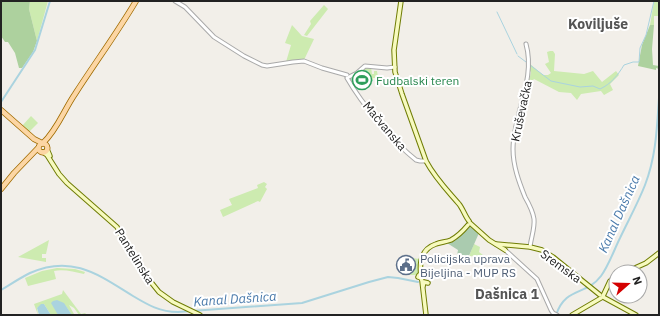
<svg xmlns="http://www.w3.org/2000/svg" width="660" height="316" font-family="'IBM Plex Sans',sans-serif">
	<rect width="100%" height="100%" fill="#f2efe9"/>
	<!-- grass -->
	<g fill="#cdebb0">
		<path d="M30 1H48L37 41 29 9Z"/>
		<path d="M654 1H659V16H654V25H650Z"/>
		<path d="M324 5 328 9 307 36 304 35 311 24 310 21Z"/>
		<path d="M292 25 302 36 314 39 304 60 286 62 291 45 285 43Z"/>
		<path d="M550 51H553L555 54 554 71 584 74 593 71 602 82 616 71 619 75 610 84 613 90 604 95 601 91 581 94 577 100 571 93 559 92 534 79 528 86 531 72 530 71V64L543 75H548L551 73 545 64 549 62 547 52Z"/>
		<path d="M365 67H371L372 74H374V71H377L378 77H381V79L376 81 375 78H373V81L367 70 351 79 356 90 350 79 351 76Z"/>
		<path d="M31 116 38 123 29 132 22 126Z"/>
		<path d="M264 182 267 184 265 187 267 189 260 202 258 201 223 217 220 210 232 205 229 199 258 188 257 185Z"/>
		<path d="M49 240 46 254H42V258H46V262L18 257Z"/>
		<path d="M474 244 480 247 479 252 483 255V257L469 256Z"/>
		<path d="M413 258 419 259V272L416 275H409V272L414 271Z"/>
		<path d="M57 268 75 269 85 272 84 274C74 272 64 269 54 271L56 279 28 286 25 278 42 271Z"/>
		<path d="M63 290 81 314 85 313 87 315H79L74 308 69 305 74 314 72 315C66 307 64 300 53 301L58 315H51L44 304 37 308 38 315 34 304 62 294Z"/>
	</g>
	<!-- forest -->
	<g fill="#add19e">
		<path d="M2 1H30L29 9 37 41 33 52 22 68H19L15 53 8 42H5L1 36Z"/>
		<path d="M650 25H654L652 49 653 65 659 66V69L656 68V70L638 66 642 45Z"/>
	</g>
	<!-- cemetery -->
	<path fill="#aacbaf" d="M470 226 479 233 468 258H466L464 263 456 261 458 250 447 243 459 237Z"/>
	<!-- pitch -->
	<path fill="#88e0be" d="M367 70 373 81 357 90 351 79Z"/>
	<!-- water -->
	<g fill="#aad3df">
		<path d="M57 300 64 303 72 315H58L51 303 53 301Z"/>
		<path d="M41 304H44L51 315H39L37 308Z"/>
	</g>
	<g fill="none" stroke-linecap="round" stroke-linejoin="round">
		<!-- stream -->
		<g stroke="#aad3df" stroke-width="1">
			<path d="M497 12 517 54"/>
			<path d="M518 56 526 62"/>
			<path d="M530 65 551 81 580 87 593 86 600 89C611 84 618 75 624 65L633 62H639L640 48 646 35 654 1"/>
		</g>
		<!-- canal -->
		<g stroke="#aad3df" stroke-width="2">
			<path d="M1 102 35 50 50 1"/>
			<path d="M1 290C11 284 20 278 30 273 72 254 99 275 133 296 148 305 160 312 178 312L302 303 369 282 388 277 398 278 418 282"/>
			<path d="M556 315C566 286 586 296 601 276 609 265 614 250 620 238 628 221 638 203 645 185 656 157 657 128 659 98"/>
		</g>
		<!-- tertiary casing -->
		<g stroke="#a9a9a9" stroke-width="5">
			<g id="tertiary">
				<path d="M175 1 185 7 214 37 244 56 262 65 267 66 293 62 304 61 322 68 347 75"/>
				<path d="M526 44C536 80 513 114 513 149 513 166 519 182 525 197 529 204 533 212 534 219 535 228 531 238 530 247"/>
				<path d="M349 77 357 73 365 66 387 68 395 67"/>
				<path d="M347 78C362 104 393 142 416 160L420 161H426"/>
				<path d="M504 249 537 279 551 310 553 313 557 315"/>
			</g>
		</g>
		<!-- secondary casing -->
		<g stroke="#707d05" stroke-width="5.5">
			<g id="secondary">
				<path d="M401 1 394 50 395 72 402 94 426 161C435 178 447 190 459 204 463 209 465 216 469 221"/>
				<path d="M47 149 50 156"/>
				<path d="M43 152 47 155 59 174 67 183 117 227 138 266 159 292 173 302 200 315"/>
				<path d="M470 223 489 240 505 250"/>
				<path d="M496 244 530 247 542 250 553 257 600 295"/>
				<path d="M626 272 646 263 659 253"/>
				<path d="M421 276C419 262 421 249 436 244 441 242 446 242 451 240 458 236 463 231 468 225"/>
				<path d="M421 278V276L419 275 418 277 421 278 422 281 426 315"/>
				<path d="M423 286 424 282 428 283"/>
				<path d="M603 296 610 281 616 276"/>
				<path d="M603 297 636 315"/>
				<path d="M572 315 601 298"/>
			</g>
		</g>
		<!-- primary casing -->
		<g stroke="#a06b00" stroke-width="6">
			<g id="primary">
				<path d="M1 110 34 139 42 143"/>
				<path d="M43 143C57 130 64 110 75 94 95 63 117 33 136 1"/>
				<circle cx="43" cy="148" r="4.5"/>
				<path d="M1 189 14 173 38 148"/>
			</g>
		</g>
		<!-- tertiary -->
		<use href="#tertiary" stroke="#fff" stroke-width="3"/>
		<!-- secondary -->
		<use href="#secondary" stroke="#f7fabf" stroke-width="3.5"/>
		<!-- primary -->
		<use href="#primary" stroke="#fcd6a4" stroke-width="4.5"/>
	</g>
	<!-- icons -->
	<defs>
		<g id="stadium-ring" transform="scale(1)"><circle r="9.5" fill="#fff" stroke="#2e9e5b" stroke-width="1.5"/><path d="M0-5a6.5 5 0 1 0 0 10a6.5 5 0 1 0 0-10ZM-3.5-1.8h7v3.6h-7Z" fill="#2e9e5b"/></g>
		<g id="civic-ring" transform="scale(1)"><circle r="9.5" fill="#fff" stroke="#5c6f8a" stroke-width="1.5"/><path d="M-.6-6.5H3V-4.5H.6V-3L4-1V1h2V6H-6V1h2V-1L-.6-3ZM-1.2 2.5V6h2.4V2.5Z" fill="#5c6f8a"/></g>
	</defs>
	<g fill-rule="evenodd">
		<use href="#stadium-ring" x="362" y="80"/>
		<use href="#civic-ring" x="406" y="265"/>
	</g>
	<g text-anchor="middle" dominant-baseline="central" stroke-width="4" stroke-linejoin="round" paint-order="stroke">
		<!-- leisure labels -->
		<g font-size="12" fill="#27864d" stroke="#fff" text-anchor="start">
			<text x="376" y="80">Fudbalski teren</text>
		</g>
		<!-- street labels -->
		<g font-size="12" fill="#222" stroke="#fff">
			<text transform="translate(521 111) rotate(-78)">Kruševačka</text>
			<text transform="translate(385 126) rotate(50)">Mačvanska</text>
			<text transform="translate(135 256) rotate(58)">Pantelinska</text>
			<text transform="translate(561 266) rotate(36)">Sremska</text>
		</g>
		<!-- service labels -->
		<g font-size="12" fill="#4e5e75" stroke="#fff" text-anchor="start">
			<text x="420" y="258">Policijska uprava<tspan x="420" dy="14">Bijeljina - MUP RS</tspan></text>
		</g>
		<!-- water labels -->
		<g font-size="13" font-style="italic" fill="#4a7aab" stroke="#fff">
			<text transform="translate(619 214) rotate(-66)">Kanal Dašnica</text>
			<text transform="translate(235 299) rotate(-4)">Kanal Dašnica</text>
		</g>
		<!-- quarter labels -->
		<g font-size="14" font-weight="bold" fill="#555" stroke="#fff">
			<text x="598" y="24">Koviljuše</text>
			<text x="507" y="294">Dašnica 1</text>
		</g>
	</g>
	<!-- border -->
	<rect width="660" height="316" fill="none" stroke="#222222" stroke-width="4"/>
	<!-- north arrow -->
	<g transform="translate(628 284) rotate(70)"><circle r="19" fill="#ffffff" stroke="#a7a7a7"/>
	<path d="M0-3L7 15L0 10L-7 15Z" fill="#d40000"/>
	<text y="-6" font-size="11" font-weight="bold" text-anchor="middle" fill="#222222">N</text>
	</g>
</svg>
